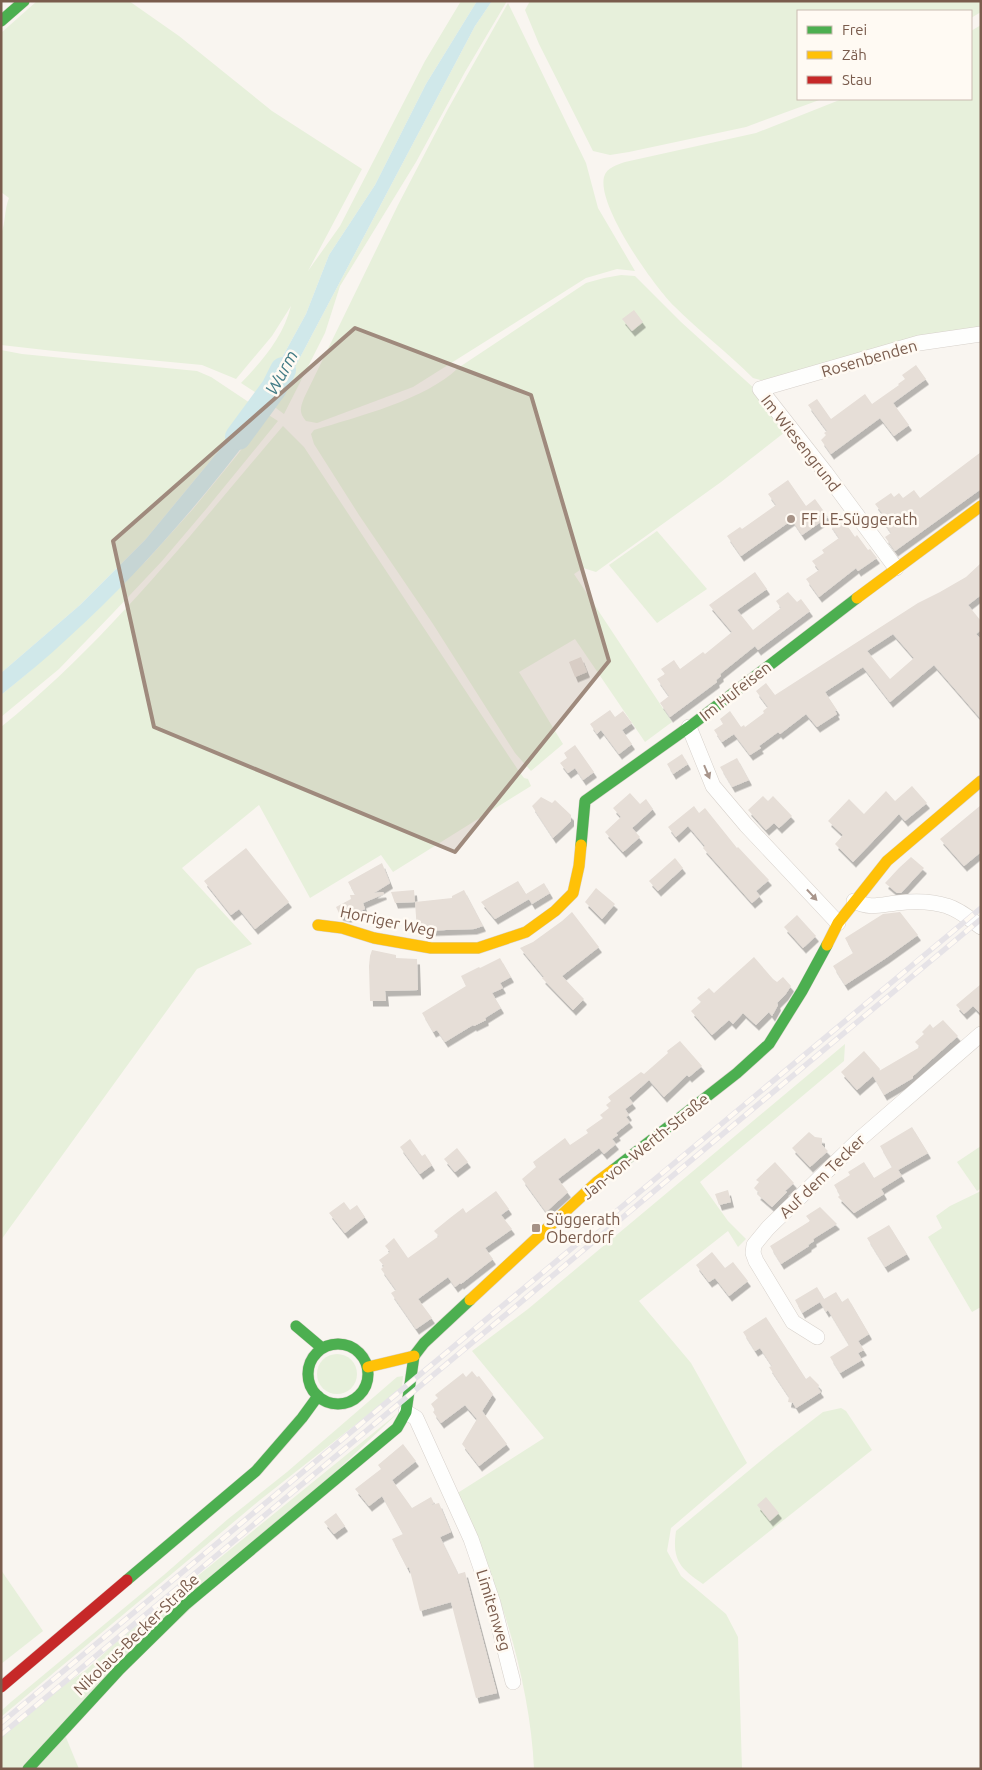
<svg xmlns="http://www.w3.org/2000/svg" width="982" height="1770" font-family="Ubuntu,sans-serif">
	<defs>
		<filter id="shadow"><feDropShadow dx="3" dy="5.5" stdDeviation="0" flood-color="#0004"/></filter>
	</defs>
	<rect width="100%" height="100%" fill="#f9f5f0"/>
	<!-- green -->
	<g fill="#e7f0db">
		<path d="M37 1H129L179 36 272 111 362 169 308 271 340 226 425 61 461 1H477L426 84 375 185 329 255 306 314 261 396 241 383C263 360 283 337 291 306L272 336 236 379 202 365 54 351 1 345V234C6 222 4 210 9 198L1 192V33Z"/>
		<path d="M492 1H507L465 72 416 162 340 286 325 333 284 414 272 405 285 386 475 26Z"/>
		<path d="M530 1H981V12L971 18V11H798V99H822L746 127 629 152 610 155 593 151 539 44 525 10Z"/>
		<path d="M508 3 586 163 598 208 635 271 617 269 586 278 413 387 317 423 306 421C299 413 300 408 304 398L398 205 448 109Z"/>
		<path d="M981 25V330L768 382 753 378C728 353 699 331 674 306 653 285 597 206 604 177 607 167 617 165 625 162L756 133 842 99H971V31Z"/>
		<path d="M621 275 635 276 681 322 756 390 785 432 721 482 596 572 583 568 574 574 672 722 645 742 575 639 519 672 563 744 531 771 515 753 433 624 359 515 314 444 311 434 314 430C357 417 427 399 458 368L586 283 604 278Z"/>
		<path d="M1 350 22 354 197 371 211 377 253 405 240 425 145 540 80 605 1 673Z"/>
		<path d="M267 414 278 421 207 508 162 561 113 613 59 669 1 717V695L30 671 147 560 193 509 238 454Z"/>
		<path d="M283 426 304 447 518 770 524 778 528 779 531 786 393 872 381 855 310 898 259 805 182 868 252 944 197 969 1 1240V727C108 641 195 529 283 426Z"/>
		<path d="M657 531 707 589 657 623 609 565Z"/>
		<path d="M845 1044 844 1061 700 1182 728 1221 746 1239 738 1247 728 1231 639 1301 691 1363 747 1463 671 1528 667 1551 681 1576 726 1614 738 1637 742 1769H534C532 1717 518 1653 501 1604 488 1567 471 1531 456 1494L544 1438 472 1351 528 1309Z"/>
		<path d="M981 1146V1188L977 1191 957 1162Z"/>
		<path d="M981 1191V1307L972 1312 928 1237 942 1228 936 1216 950 1206Z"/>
		<circle cx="337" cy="1374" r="20"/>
		<path d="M403 1376 402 1388 260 1500 1 1717V1711L11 1702 165 1574 228 1519 287 1472 397 1377Z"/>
		<path d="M841 1408 846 1411 872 1450 703 1584C679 1568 672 1559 676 1531L775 1449 823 1412Z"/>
		<path d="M399 1412 21 1769H1V1737L48 1696 86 1670 114 1644Z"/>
		<path d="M1 1570 43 1631 1 1664Z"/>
		<path d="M65 1735 79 1769H36Z"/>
	</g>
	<!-- water -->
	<g fill="#d0e8ea">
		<path d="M477 1H492L475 26 285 386 272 405 261 396 306 314 329 255 375 185 426 84Z"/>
		<path d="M253 405 267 414C208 494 142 571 68 638 47 658 24 676 1 695V673L80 605 145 540 240 425Z"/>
	</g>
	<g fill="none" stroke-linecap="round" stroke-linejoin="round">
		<!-- river -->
		<path stroke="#d0e8ea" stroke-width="26" d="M238 437 274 388 283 370"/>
	</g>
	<!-- building -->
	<g fill="#e6ded7" fill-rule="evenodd" filter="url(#shadow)">
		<path d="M634 310 643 322 632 331 622 319Z"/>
		<path d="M916 365 926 379 893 403 909 425 894 436 880 418 831 454 821 440 826 435 824 433 827 431 808 405 817 399 831 419 865 394 872 404 899 385 898 384 905 379 902 375Z"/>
		<path d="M981 452V489L895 551 885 537 891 533 879 515 882 513 875 504 891 493 894 497 899 493 903 498 914 490 920 498Z"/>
		<path d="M788 480 806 506 815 499 828 517 802 535 792 520 741 556 727 536 740 527 742 529 776 505 768 494Z"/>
		<path d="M840 515 855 537 857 535 868 550 870 549 877 558 858 571 856 568 819 597 806 579 819 570 812 561 824 553 822 550 839 538 829 523Z"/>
		<path d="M981 563V595L968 605 981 621V630L976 634 981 639V719L934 665 890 702 863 667 825 692 837 710 835 711 837 714 817 727 806 714 780 734 778 732 759 746 761 748 750 755 734 734 722 742 714 730 723 724 720 719 730 711 741 727 744 725 745 727 764 713 763 711 768 707 756 691 766 683 775 695 918 603 940 592 966 577ZM893 634 914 658 890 679 867 651Z"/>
		<path d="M755 572 767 589 737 610 753 630 781 608 776 601 788 592 797 602 801 599 810 611 758 650 755 646 720 674 721 676 716 680 717 682 670 717 660 703 669 696 657 679 665 674 661 669 674 660 680 669 703 652 705 654 732 632 709 605Z"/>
		<path d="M581 657 587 672 575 677 569 662Z"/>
		<path d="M610 710 615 717 623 711 632 723 622 730 632 744 619 754 601 730 597 734 590 724Z"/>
		<path d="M575 745 594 772 583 780 575 768 568 773 560 763 567 758 564 753Z"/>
		<path d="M682 754 688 764 673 774 667 764Z"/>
		<path d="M737 758 749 780 732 787 720 767Z"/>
		<path d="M912 786 927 803 905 821 899 814 853 862 835 844 843 835 828 821 849 799 864 814 886 791 895 801Z"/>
		<path d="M630 793 640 804 646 799 653 809 632 828 640 837 623 852 605 832 621 817 613 808Z"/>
		<path d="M763 796 768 801 773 796 792 816 779 828 774 823 766 830 748 810Z"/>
		<path d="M541 797 552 803 555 800 571 815V821L553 838 532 806Z"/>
		<path d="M981 805V852L964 866 940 839Z"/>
		<path d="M694 806 699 813 705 808 737 848 738 847 769 880 756 891 760 896 752 903 703 848 705 846 688 826 676 837 668 827Z"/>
		<path d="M246 848 289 902 255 929 239 909 231 915 204 881Z"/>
		<path d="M911 857 924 868 901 893H897L885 883 899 868Z"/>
		<path d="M675 858 683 868 658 891 649 881Z"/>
		<path d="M382 863 390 883 374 893 383 892 384 894 363 903 365 909 348 917 340 915 336 907 351 899 350 895H355L348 882Z"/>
		<path d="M518 881 526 894 544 883 550 893 532 904 529 899 495 919 481 902Z"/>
		<path d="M596 888 615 904 602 919 585 902Z"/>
		<path d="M414 890 415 902 395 903 391 892Z"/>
		<path d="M464 890 483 926 474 929 417 931 415 902 452 898V896Z"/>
		<path d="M572 912 599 947 562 976 584 999 573 1010 542 978 544 977 520 948 533 942 562 921Z"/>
		<path d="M900 912 918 935 886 958 845 985 833 966 853 953 845 938 883 914Z"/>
		<path d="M797 915 816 936 803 948 784 927Z"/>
		<path d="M372 950 396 955V958L417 959 418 990 385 991 386 1001H370L369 966 370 956Z"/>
		<path d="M754 957 773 979 777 982 783 977 791 986 785 995 777 1003 778 1005 772 1016 769 1012 756 1025 743 1013 733 1024 729 1020 712 1035 691 1011 701 1002 697 998 709 988 714 993Z"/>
		<path d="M500 958 511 977 500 983 503 988 492 993 501 1008 485 1018 486 1020 474 1026 473 1025 445 1042 437 1030 433 1032 422 1013 466 986 461 976 479 967 480 968Z"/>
		<path d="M981 984V1014L973 1006 964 1014 956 1005Z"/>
		<path d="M943 1020 958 1036 913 1076V1078L884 1095 873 1076 857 1090 841 1072 864 1051 880 1069 879 1071 920 1047 915 1042 924 1034 922 1032 930 1024 933 1028Z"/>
		<path d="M680 1041 702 1066 689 1077 687 1075 664 1097 649 1080 629 1098 633 1103 625 1109 629 1115 626 1117 630 1122 616 1133 618 1135 612 1139 616 1144 604 1154 599 1148 558 1179 568 1192 546 1212 522 1179 536 1167 533 1162 565 1138 570 1145 588 1133 586 1130 603 1118 600 1115 609 1108 606 1105 611 1101 608 1097 641 1072 644 1074 668 1053 667 1051Z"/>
		<path d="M912 1127 928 1153 898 1170 902 1176 881 1189 884 1194 854 1213 838 1197 840 1195 834 1185 850 1175 848 1172 864 1162 874 1178 892 1167 880 1146Z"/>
		<path d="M809 1132 815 1137 822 1138V1145L828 1151 810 1167 792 1148Z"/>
		<path d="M410 1139 422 1156 425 1154 432 1165 420 1174 400 1147Z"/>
		<path d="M457 1148 468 1162 455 1172 444 1159Z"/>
		<path d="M775 1162 794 1183 785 1191 787 1192 772 1207 757 1194 759 1193 754 1188 759 1182 756 1180Z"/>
		<path d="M728 1190 731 1202 719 1205 715 1194Z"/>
		<path d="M496 1191 509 1209 501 1215 512 1229 485 1248 493 1259 461 1284 460 1283 455 1287 448 1277 418 1299 432 1318 416 1329 391 1293 396 1290 381 1269 384 1266 379 1260 390 1252 385 1246 394 1238 408 1258 439 1236 434 1231 450 1218 463 1208 466 1213Z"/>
		<path d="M344 1202 350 1210 357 1205 365 1217 345 1233 329 1213Z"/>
		<path d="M820 1207 837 1224 813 1239 814 1241 808 1245 809 1246 781 1264 770 1246 810 1221 806 1216Z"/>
		<path d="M889 1225 907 1254 885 1267 867 1238Z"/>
		<path d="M712 1252 725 1268 733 1262 748 1281 729 1296 715 1278 709 1282 696 1265Z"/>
		<path d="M817 1287 824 1299 836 1292 842 1302 848 1298 869 1334 858 1341 864 1350 858 1353 862 1360 840 1373 830 1357 849 1345 828 1310 826 1312 820 1302 802 1313 795 1300Z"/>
		<path d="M766 1317 806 1379 810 1376 819 1385 818 1388 821 1392 796 1408 793 1403 788 1402 789 1397 769 1367 772 1366 760 1348 755 1351 743 1332Z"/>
		<path d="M472 1371 477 1377 479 1376 493 1394 482 1411 507 1444 479 1466 462 1444 477 1419 465 1405 441 1423 433 1412 435 1410 431 1404 438 1398 435 1395 463 1373 466 1377Z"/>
		<path d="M403 1444 416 1461 392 1480 412 1508 431 1497 434 1503 431 1505 439 1503 451 1532 440 1537 458 1574 465 1572 497 1693 476 1698 451 1602 420 1611 409 1567 407 1568 392 1539 403 1534 382 1496 369 1506 355 1489 381 1469 378 1465Z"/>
		<path d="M766 1497 779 1513 770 1521 757 1505Z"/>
		<path d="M336 1513 345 1526 334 1534 324 1522Z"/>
	</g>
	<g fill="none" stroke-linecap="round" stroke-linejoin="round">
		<!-- street casing -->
		<g stroke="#d7d1cb" stroke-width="16">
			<g id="street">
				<path d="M896 568 825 472 760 389 919 343 981 334"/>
				<path d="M689 727 713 786 746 825 838 923"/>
				<path d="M854 901C869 909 880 905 896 903 913 901 932 901 947 906 960 910 970 919 981 927"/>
				<path d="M817 1337 793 1322 756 1261 753 1253 754 1245 768 1228 861 1138 981 1034"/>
				<path d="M406 1412 416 1418 471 1539 493 1603 513 1682"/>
			</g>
		</g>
		<!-- fast casing -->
		<g stroke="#d9d2cb" stroke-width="12">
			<g id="fast">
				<path d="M1 21 24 1"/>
				<path d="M581 845 585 801 689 727 857 598"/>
				<path d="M613 1170 737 1073 769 1044 802 991 827 945"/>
				<path d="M296 1326 322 1348"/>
				<circle cx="338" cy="1374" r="30"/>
				<path d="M127 1580 256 1471 302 1418 318 1396"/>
				<path d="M28 1769 120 1669 185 1605 397 1428 406 1412 414 1356 424 1343 470 1300"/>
			</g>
		</g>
		<!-- slow casing -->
		<g stroke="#d9d2cb" stroke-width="12">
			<g id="slow">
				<path d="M857 598 981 506"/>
				<path d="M318 925 342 928 374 938 431 948H478L526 932 555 911 573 893 579 866 581 845"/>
				<path d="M827 945 838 923 887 861 981 781"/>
				<path d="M470 1300 597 1182 613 1170"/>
				<path d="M368 1367 414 1356"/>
			</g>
		</g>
		<!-- jam casing -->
		<g stroke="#d9d2cb" stroke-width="12">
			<path id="jam" d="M1 1687 127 1580"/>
		</g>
		<!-- street -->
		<use href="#street" stroke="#fefefd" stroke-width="15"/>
		<!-- fast -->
		<use href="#fast" stroke="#4caf50" stroke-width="11"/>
		<!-- slow -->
		<use href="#slow" stroke="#ffc107" stroke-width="11"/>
		<!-- jam -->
		<use href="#jam" stroke="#c62828" stroke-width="11"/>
		<!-- rail casing -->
		<g stroke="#e6e3e7" stroke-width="5.5">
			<g id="rail">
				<path d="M1 1723 981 908"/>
				<path d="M1 1735 981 919"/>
			</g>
		</g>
		<!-- rail -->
		<use href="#rail" stroke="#fffaf3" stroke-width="4" stroke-dasharray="11" stroke-linecap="butt"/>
	</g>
	<!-- one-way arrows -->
	<defs><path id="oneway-solid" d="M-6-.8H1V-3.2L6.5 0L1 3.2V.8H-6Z" transform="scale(1.25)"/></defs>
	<g fill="#a8958b">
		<use href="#oneway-solid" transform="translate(707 772) rotate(67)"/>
		<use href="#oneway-solid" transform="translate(812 895) rotate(47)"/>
	</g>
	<!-- marked area -->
	<path fill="#9f8a7d" fill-opacity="0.2" stroke="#9f8a7d" stroke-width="4" stroke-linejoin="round" d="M355 328 531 395 609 661 455 852 154 727 113 541Z"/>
	<!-- markers -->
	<g fill="#a69286" stroke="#fffaf3" stroke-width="2">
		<circle cx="791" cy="519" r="5"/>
		<rect x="531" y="1223" width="10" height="10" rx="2.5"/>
	</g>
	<g text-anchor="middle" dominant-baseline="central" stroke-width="5" stroke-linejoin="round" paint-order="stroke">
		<!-- street labels -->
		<g font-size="16" fill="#7a5c4d" stroke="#fffaf3">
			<text transform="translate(869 358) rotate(-16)">Rosenbenden</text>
			<text transform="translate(801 443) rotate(52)">Im Wiesengrund</text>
			<text transform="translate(735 691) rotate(-38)">Im Hufeisen</text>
			<text transform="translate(388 921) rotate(12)">Horriger Weg</text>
			<text transform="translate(645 1146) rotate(-39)">Jan-von-Werth-Straße</text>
			<text transform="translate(822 1176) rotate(-44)">Auf dem Tecker</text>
			<text transform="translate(494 1610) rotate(73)">Limitenweg</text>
			<text transform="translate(136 1634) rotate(-44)">Nikolaus-Becker-Straße</text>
		</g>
		<!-- poi labels -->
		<g font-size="16" fill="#7a5c4d" stroke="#fffaf3" text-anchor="start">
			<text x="801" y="519">FF LE-Süggerath</text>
			<text x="546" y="1219">Süggerath<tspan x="546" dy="18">Oberdorf</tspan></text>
		</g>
		<!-- water labels -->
		<g font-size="18" font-style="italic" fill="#437c86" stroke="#fffaf3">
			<text transform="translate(281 372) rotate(-61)">Wurm</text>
		</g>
	</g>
	<!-- border -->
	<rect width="982" height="1770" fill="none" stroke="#7a5c4d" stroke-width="5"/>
	<!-- legend -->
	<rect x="797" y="10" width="175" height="90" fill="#fffaf3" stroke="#cabbb1"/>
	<rect x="807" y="26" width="25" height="8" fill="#4caf50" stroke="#cabbb1"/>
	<text x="842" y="35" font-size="15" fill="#7a5c4d">Frei</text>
	<rect x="807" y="51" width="25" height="8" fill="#ffc107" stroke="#cabbb1"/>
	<text x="842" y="60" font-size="15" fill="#7a5c4d">Zäh</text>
	<rect x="807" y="76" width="25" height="8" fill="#c62828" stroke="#cabbb1"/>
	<text x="842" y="85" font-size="15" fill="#7a5c4d">Stau</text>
</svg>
